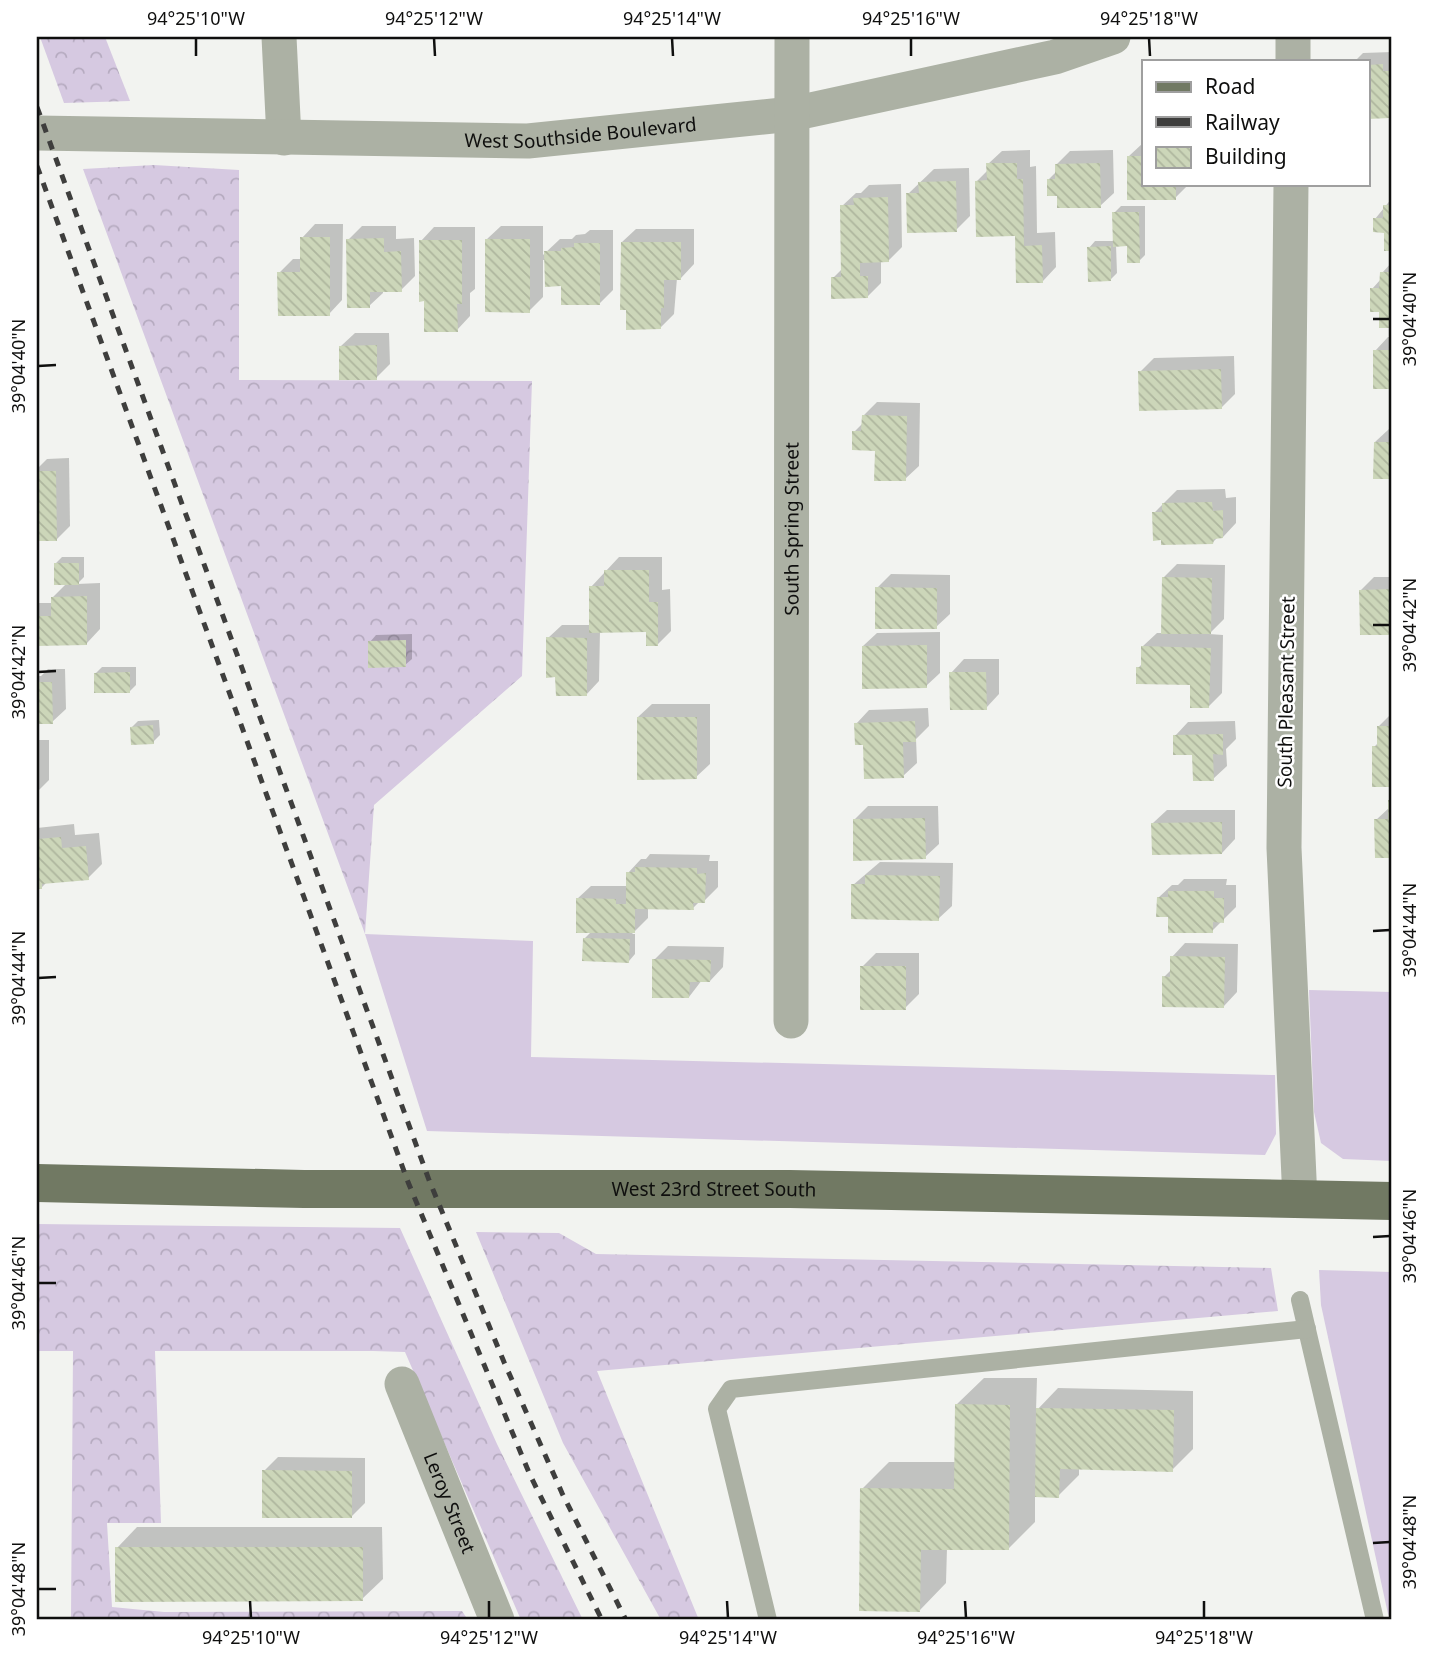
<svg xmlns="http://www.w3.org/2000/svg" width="1429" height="1657" font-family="'Noto Sans',sans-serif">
	<defs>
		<pattern id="forest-crowns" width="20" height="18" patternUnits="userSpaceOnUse" patternTransform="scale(1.75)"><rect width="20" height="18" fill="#d6c9e1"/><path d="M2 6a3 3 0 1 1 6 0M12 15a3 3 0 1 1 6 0" fill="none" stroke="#b6abc0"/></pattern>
		<pattern id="building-back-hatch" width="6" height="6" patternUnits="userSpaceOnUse" patternTransform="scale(1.75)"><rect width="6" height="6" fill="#ccd6b9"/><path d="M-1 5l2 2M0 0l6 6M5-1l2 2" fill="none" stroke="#aeb69e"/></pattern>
	</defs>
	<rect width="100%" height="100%" fill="#f2f3f0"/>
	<!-- grass -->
	<g fill="#d6c9e1">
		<path d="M365 934 533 941 531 1057 1275 1075 1276 1134 1265 1155 427 1131Z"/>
		<path d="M1309 990 1392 992V1161L1343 1159 1321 1143 1314 1112Z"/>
		<path d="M1319 1270 1392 1272V1620L1388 1614 1321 1305Z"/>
	</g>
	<!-- forest -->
	<g fill="url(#forest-crowns)">
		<path d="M40 37H105L130 101 64 103Z"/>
		<path d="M154 165 239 170V380L532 381 522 676 374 805 365 934 83 169Z"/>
		<path d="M37 1224 400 1228 497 1444 583 1620H521L405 1352 373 1351H155L161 1523H107L112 1607 164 1612 462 1611 468 1620H135L134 1617H71L73 1351H37Z"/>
		<path d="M476 1232 559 1233 596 1254 1271 1268 1278 1311 597 1371 699 1620H661L563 1443Z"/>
	</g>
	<!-- shadow -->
	<g fill="#0003">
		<path d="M1392 52V113L1390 116 1368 117V61H1355L1363 53Z"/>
		<path d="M1143 143 1144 184H1189L1175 198H1129V156Z"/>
		<path d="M1030 150V167L1036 166 1037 233 1055 232 1056 267 1043 281 1016 234 976 182 988 170V164L1002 151Z"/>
		<path d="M1113 150 1114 193 1100 206 1059 194 1048 180 1057 171V164L1070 151Z"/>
		<path d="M969 168 970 216 956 230 908 194 934 169Z"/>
		<path d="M901 184 902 247 889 260H881V283L868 296 833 278 843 268 842 206 856 193H861L869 185Z"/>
		<path d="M1392 198V249H1386V231L1375 219Z"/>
		<path d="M1121 206H1145V255L1139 261 1129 244 1116 245 1117 273 1111 279 1089 248 1095 241H1115L1114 213Z"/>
		<path d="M315 224H343L342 300 329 314 279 273 293 259H302V238Z"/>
		<path d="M362 226H396V239L414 238 415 276 401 290H383V293L369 306 348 240Z"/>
		<path d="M501 226H543V255L560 239H572L576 235 585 234 590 230H613V290L600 303 563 284 546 260H543V297L529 311 487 239Z"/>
		<path d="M434 227H475V289L470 293V316L457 330 425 300 421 241Z"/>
		<path d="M636 229H694V264L681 278H677L674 314 660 328 628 308 622 242Z"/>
		<path d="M1392 262V326H1381V310L1372 289 1381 279 1382 273Z"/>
		<path d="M355 333H389L390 364 376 378 341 346Z"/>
		<path d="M1388 337H1392V388H1375V351Z"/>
		<path d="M1234 356 1235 394 1222 407 1140 372 1154 358Z"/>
		<path d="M877 402 920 403 919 466 905 479 876 449 854 432 863 423V416Z"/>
		<path d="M1389 429H1392V478L1375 477V442Z"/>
		<path d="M69 458 70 526 57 539 37 540V469L47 459Z"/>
		<path d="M1225 489 1226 498 1236 497V523L1223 537H1218L1213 542 1154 513 1177 490Z"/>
		<path d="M62 557H84V577L77 584 100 583V629L87 643 37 644V603H53L52 598 67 583 56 563Z"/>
		<path d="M619 557H662V590L670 589 671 631 658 644 648 630 600 631 599 681 586 695 557 675 548 638 562 625H591V587Z"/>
		<path d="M1177 564 1225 565 1224 619 1209 634 1223 635 1222 693 1208 707 1192 684 1138 668 1143 663V646L1157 633H1163V578Z"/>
		<path d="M891 574 950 575V614L936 627 877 588Z"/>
		<path d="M1374 577H1392V633L1362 634 1361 590Z"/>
		<path d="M940 632V673L926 686 863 646 877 633Z"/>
		<path d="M412 634V659L405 665 370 642 376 635Z"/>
		<path d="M964 659H999V694L986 708 951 673Z"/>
		<path d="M102 667H136V685L130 691 95 674Z"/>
		<path d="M48 669H65L66 709 52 722H37V676H41Z"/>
		<path d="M652 704H710V764L696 777 638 717Z"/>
		<path d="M928 708 929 726 916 739 917 763 903 776 865 743 856 724 869 710Z"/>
		<path d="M1392 713V785H1374V747L1379 742V726Z"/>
		<path d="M159 720 160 735 153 742 132 727 138 721Z"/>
		<path d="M1235 721 1236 739 1226 749 1227 766 1213 779 1194 753 1175 736 1188 722Z"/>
		<path d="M37 740H49V780L37 792Z"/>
		<path d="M1392 798V857H1376V820L1390 807Z"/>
		<path d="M868 806H938L939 844 925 857 854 820Z"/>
		<path d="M1167 810H1235V839L1222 853 1153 823Z"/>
		<path d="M74 824 75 835 99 833 102 864 88 878 47 882 42 887 37 888V828Z"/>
		<path d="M650 854 710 855 709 861H718V887L704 901H700L693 908 648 907V918L632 934H635V954L629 961 584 939 592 931 577 899 591 886H627L628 873 641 859H646Z"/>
		<path d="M880 862 953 863 952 906 938 919 853 885Z"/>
		<path d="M1184 879H1227L1226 885H1236V907L1212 931 1170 916 1158 898 1172 885H1178Z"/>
		<path d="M1185 943 1238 944 1237 992 1224 1006 1164 977 1171 970 1172 957Z"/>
		<path d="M668 946 724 947 723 967 710 981 702 980 689 997 654 960Z"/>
		<path d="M876 953H919V994L905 1008 862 967Z"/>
		<path d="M984 1378H1037L1036 1411 1058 1388 1193 1391V1449L1172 1470 1079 1468V1475L1058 1496 1035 1495V1522L1008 1549 947 1548 946 1583 920 1610 862 1489 889 1462H956L957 1404Z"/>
		<path d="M278 1457 365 1458V1503L351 1517 264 1471Z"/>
		<path d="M137 1527H382L383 1579 362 1599 117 1548Z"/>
		<path d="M971 1618 1049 1620H969Z"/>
	</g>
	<!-- building -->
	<g fill="url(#building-back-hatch)">
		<path d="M1383 64V71H1392V97L1389 98 1390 118 1368 119V65Z"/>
		<path d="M1127 156H1144V184H1176V200H1127Z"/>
		<path d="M986 163H1017V179H1023L1024 246 1042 245 1043 283H1016L1015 236 976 237 975 181 987 180Z"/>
		<path d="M1100 163 1101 208H1057V196H1047V179H1055V164Z"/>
		<path d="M956 181 957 232 907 233 906 193H919L918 182Z"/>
		<path d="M888 197 889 262 860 263V276H868V298L831 299V277H841L840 205H854L853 198Z"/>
		<path d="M1383 205H1392V251H1384V233L1373 232V218H1383Z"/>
		<path d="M1112 212H1139L1140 263H1127V246L1113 247Z"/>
		<path d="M300 237H330V316H278L277 272H300Z"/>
		<path d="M384 238V252L401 251 402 292H370V308H347L346 239Z"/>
		<path d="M485 239H530V313L485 312Z"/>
		<path d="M419 240H462V304H457L458 332H424V301L419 302Z"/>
		<path d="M621 242H681V280H664V308H661V329L626 330V310H620Z"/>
		<path d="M574 243H600V305H561V286L545 287 544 251H561V248L574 247Z"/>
		<path d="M1111 246V281L1088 282 1087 247Z"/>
		<path d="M1380 272H1392V328H1379V312H1370V288H1379Z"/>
		<path d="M377 345V380H339V346Z"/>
		<rect x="1373" y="350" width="19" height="39"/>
		<path d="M1221 369 1222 409 1139 411 1138 371Z"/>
		<path d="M862 415 907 416 906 481H874L875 451 852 450V431H861Z"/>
		<path d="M1374 442H1392V479H1373Z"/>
		<path d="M37 471H56L57 541H37Z"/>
		<path d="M1212 502 1213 511 1223 510V538L1214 539 1213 544 1161 545V540L1153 541 1152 512H1162V503Z"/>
		<rect x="54" y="563" width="25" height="22"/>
		<path d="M604 570H649V602H658V646H646V632L589 633V586H604Z"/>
		<path d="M1162 577 1212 578 1211 634H1161Z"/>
		<path d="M875 587 937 588V629H875Z"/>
		<path d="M1392 589V635H1360L1359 590Z"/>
		<path d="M87 596V645L37 646V616H51V597Z"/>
		<path d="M546 637 587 638V696H556L555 677 546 678Z"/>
		<path d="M406 640V667L368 668V641Z"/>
		<path d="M927 645V688L862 689V646Z"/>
		<path d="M1141 646 1211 648 1209 708H1190V685L1136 684V667H1141Z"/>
		<path d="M130 672V693H94V673Z"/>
		<path d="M949 672H986L987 710H950Z"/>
		<path d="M37 682H52L53 724H37Z"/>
		<path d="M637 717H697V779L637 780Z"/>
		<path d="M915 721 916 742H903L904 778 864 779 863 745H855L854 723Z"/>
		<path d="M153 725 154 744 131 745 130 727Z"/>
		<path d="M1377 726H1392V787H1372V746H1377Z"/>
		<path d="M1223 734V755L1213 754 1214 781H1193L1192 755H1173V735Z"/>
		<path d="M1388 800H1392V858H1375L1374 819H1388Z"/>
		<path d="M925 818 926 859 853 861V819Z"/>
		<path d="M1222 822V854L1152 855 1151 823Z"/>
		<path d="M61 837 62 848 86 846 89 880 42 884V889H37V839Z"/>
		<path d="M635 867 697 868V874L706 873 705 903H693L694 910 635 909V933H576V898L616 899V904H626V872H635Z"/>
		<path d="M865 875 940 876 939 921 851 919V884H865Z"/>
		<path d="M1168 891H1214V898H1224V923L1213 922V933H1168V917H1156L1157 897H1168Z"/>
		<path d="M583 938 630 939 629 963 582 961Z"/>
		<path d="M1170 956 1225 957 1224 1008 1162 1007V976L1170 977Z"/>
		<path d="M652 959 711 960 710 982H690L689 998H652Z"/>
		<rect x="860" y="966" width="46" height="44"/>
		<path d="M955 1404 1010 1405 1009 1550H921L920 1612 859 1611 860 1488 954 1489Z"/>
		<path d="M1036 1408 1174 1410 1173 1472 1060 1469 1059 1498 1035 1497Z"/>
		<path d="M262 1470 352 1471V1518H262Z"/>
		<path d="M115 1547H363V1601L115 1602Z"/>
	</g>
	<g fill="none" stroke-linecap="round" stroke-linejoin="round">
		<!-- service -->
		<g stroke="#acb1a4" stroke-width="18">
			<path d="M1300 1300 1375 1620"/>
			<path d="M768 1620 717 1409 731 1389 1307 1329"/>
		</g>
		<!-- minor -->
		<g stroke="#acb1a4" stroke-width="35">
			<path d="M279 37 284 138"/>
			<path d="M1293 61V37"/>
			<path id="s1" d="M37 133 528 141 792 114 1055 57 1113 37"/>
			<path d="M1291 184 1284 848 1300 1200"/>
			<path id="s2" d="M791 1021 792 37"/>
			<path id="s3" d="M402 1384 497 1620"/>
		</g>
		<!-- primary -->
		<path stroke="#717963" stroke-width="38" id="s4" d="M37 1183 304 1189H790L1392 1201"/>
		<!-- rail -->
		<g stroke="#3e3e3d" stroke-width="5" stroke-dasharray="9 9" stroke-linecap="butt">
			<path d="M37 107 429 1180 504 1362 562 1493 626 1620"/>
			<path d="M37 166 408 1182 530 1475 602 1620"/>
		</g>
	</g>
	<!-- ticks -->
	<path fill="none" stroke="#0f0f0e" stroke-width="2.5" d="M196 38V56M434 38 435 56M672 38 673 56M911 38V56M1149 38 1150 56M1373 319H1390M38 366 56 365M1373 625H1390M38 672 56 671M1373 931 1390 930M38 978 56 977M1373 1237 1390 1236M38 1283H56M1373 1543 1390 1542M38 1589H56M250 1601 251 1618M489 1601V1618M727 1601 728 1618M965 1601 966 1618M1204 1601V1618"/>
	<g text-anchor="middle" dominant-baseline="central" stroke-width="5" stroke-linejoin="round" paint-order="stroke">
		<!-- street labels -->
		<g font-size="19" fill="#0f0f0e" stroke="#fff">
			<text stroke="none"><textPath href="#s1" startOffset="544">West Southside Boulevard</textPath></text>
			<text stroke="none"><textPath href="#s2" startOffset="492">South Spring Street</textPath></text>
			<text transform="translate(1286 692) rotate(-89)">South Pleasant Street</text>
			<text stroke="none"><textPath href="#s4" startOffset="677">West 23rd Street South</textPath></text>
			<text stroke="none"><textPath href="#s3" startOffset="128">Leroy Street</textPath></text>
		</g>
	</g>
	<!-- border -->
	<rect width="1429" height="1657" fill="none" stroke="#ffffff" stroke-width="77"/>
	<!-- legend -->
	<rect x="1142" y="60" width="228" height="126" fill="#ffffff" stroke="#9f9f9f" stroke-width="2"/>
	<rect x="1156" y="82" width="35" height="10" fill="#717963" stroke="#9f9f9f" stroke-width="2"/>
	<text x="1205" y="94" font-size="21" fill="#0f0f0e">Road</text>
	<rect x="1156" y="117" width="35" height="10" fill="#3e3e3d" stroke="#9f9f9f" stroke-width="2"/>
	<text x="1205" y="130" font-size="21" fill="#0f0f0e">Railway</text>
	<rect x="1156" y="147" width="35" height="21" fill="url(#building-back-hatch)" stroke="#9f9f9f" stroke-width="2"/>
	<text x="1205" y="164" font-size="21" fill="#0f0f0e">Building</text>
	<rect x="38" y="38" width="1352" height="1580" fill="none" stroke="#0f0f0e" stroke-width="2.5"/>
	<g font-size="18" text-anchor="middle" fill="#0f0f0e">
		<text x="196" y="25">94°25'10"W</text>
		<text x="434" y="25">94°25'12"W</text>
		<text x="672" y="25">94°25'14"W</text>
		<text x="911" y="25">94°25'16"W</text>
		<text x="1149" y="25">94°25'18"W</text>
		<text transform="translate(1410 319) rotate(-90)" y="6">39°04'40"N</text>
		<text transform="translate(19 366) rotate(-90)" y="6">39°04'40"N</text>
		<text transform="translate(1410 625) rotate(-90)" y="6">39°04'42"N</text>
		<text transform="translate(19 672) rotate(-90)" y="6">39°04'42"N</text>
		<text transform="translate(1410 930) rotate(-90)" y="6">39°04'44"N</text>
		<text transform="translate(19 978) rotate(-90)" y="6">39°04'44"N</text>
		<text transform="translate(1410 1236) rotate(-90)" y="6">39°04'46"N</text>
		<text transform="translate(19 1283) rotate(-90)" y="6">39°04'46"N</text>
		<text transform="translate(1410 1542) rotate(-90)" y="6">39°04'48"N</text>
		<text transform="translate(19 1589) rotate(-90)" y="6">39°04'48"N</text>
		<text x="251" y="1644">94°25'10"W</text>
		<text x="489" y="1644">94°25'12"W</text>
		<text x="728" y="1644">94°25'14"W</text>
		<text x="966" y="1644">94°25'16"W</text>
		<text x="1204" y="1644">94°25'18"W</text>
	</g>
</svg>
